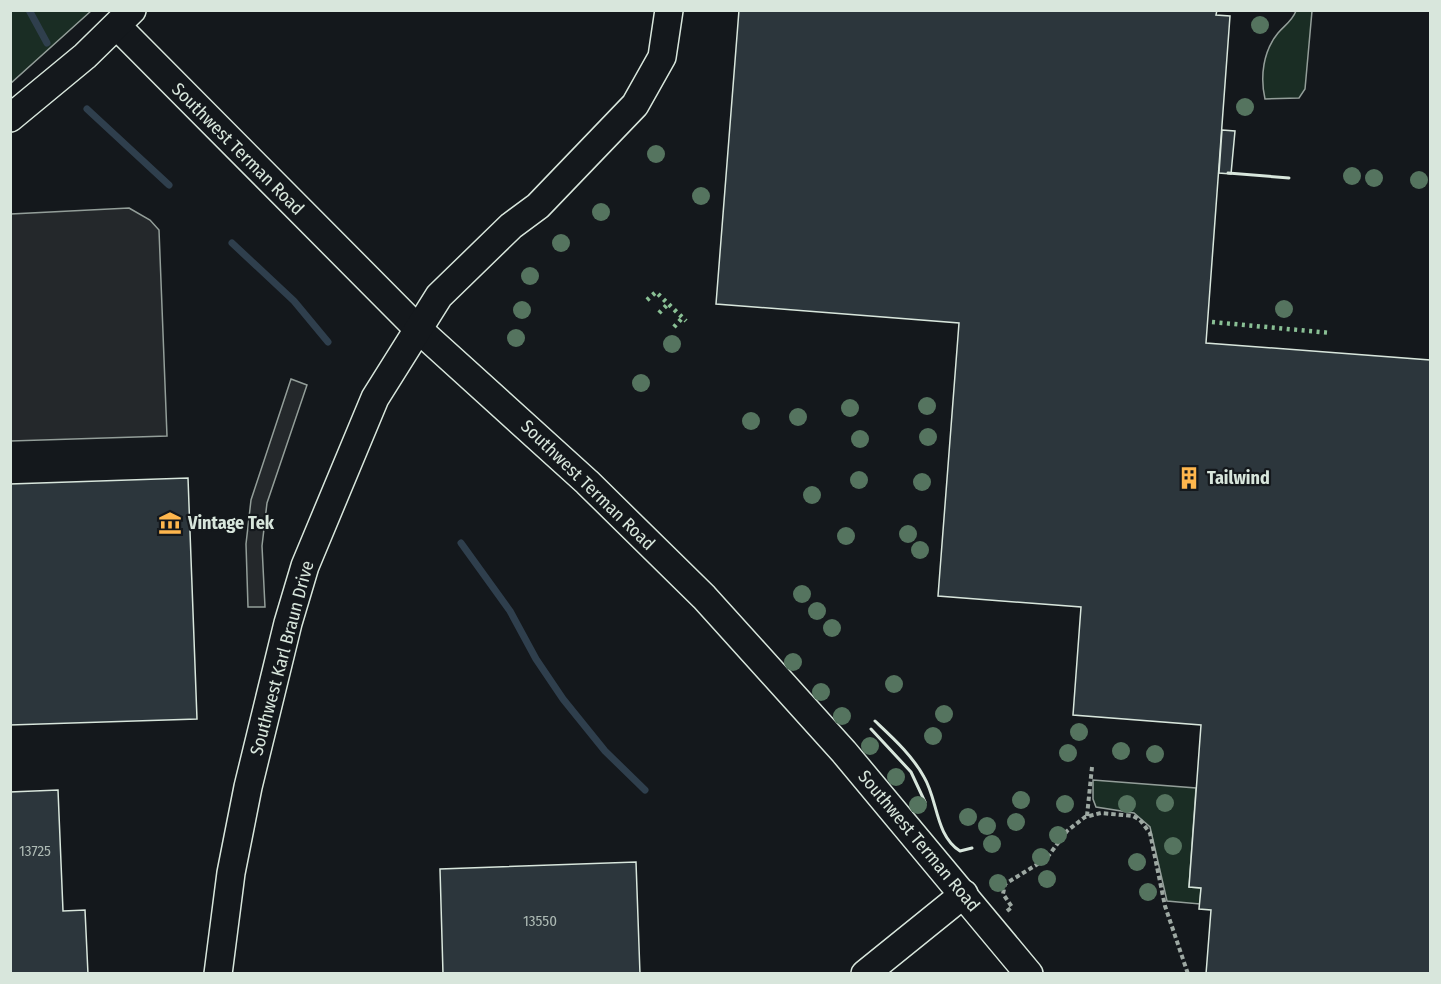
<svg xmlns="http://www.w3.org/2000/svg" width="1441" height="984" font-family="'Fira Sans Condensed',sans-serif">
	<rect width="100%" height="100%" fill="#14181c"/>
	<!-- green -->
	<g fill="#1a2d24" stroke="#939e99" stroke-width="1.5">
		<path d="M11 10H91V11L11 83Z"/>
		<path d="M1296 11H1312L1305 89 1299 98 1265 99C1260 77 1263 51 1278 33 1285 25 1292 21 1296 11Z"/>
		<path d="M1093 780 1196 788 1189 887 1201 888 1200 904 1167 901 1150 827 1134 813 1096 807 1093 799Z"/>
	</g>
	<!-- parking -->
	<g fill="#24282b" stroke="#939e99" stroke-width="1.5">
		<path d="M129 208 150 220 159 230 167 436 11 441V214Z"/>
		<path d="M291 379 307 385 267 503 262 546 265 607H248L246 544 251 500Z"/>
	</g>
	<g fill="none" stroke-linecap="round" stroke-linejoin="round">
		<!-- stream -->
		<g stroke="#2f3f4d" stroke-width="7">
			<path d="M29 10 47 43"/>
			<path d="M87 109 169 185"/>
			<path d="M232 243 294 301 328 342"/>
			<path d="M461 543 510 611 536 659 563 699 605 751 645 790"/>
		</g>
	</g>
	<!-- building -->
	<g fill="#2c363c" stroke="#d8e6dc" stroke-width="1.5">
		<path d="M739 10H1217L1216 15 1230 16 1206 343 1430 360V974H1206L1211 910 1199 909 1201 888 1189 887 1201 725 1073 715 1081 607 938 596 959 323 716 304Z"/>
		<path d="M1222 130 1235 131 1231 174 1219 173Z"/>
		<path d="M188 478 197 719 10 725V484Z"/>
		<path d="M58 790 63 911 85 910 88 974H10V792Z"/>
		<path d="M636 862 640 974H443L440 869Z"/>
	</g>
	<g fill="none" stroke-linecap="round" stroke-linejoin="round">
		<!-- minor casing -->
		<g stroke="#d8e6dc" stroke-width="30">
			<g id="minor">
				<path d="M117 26 417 328 587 482 704 597 844 752 1029 974"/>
				<path d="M10 118 85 56 132 10"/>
				<path d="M218 974 231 873 248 787 288 623 305 566 375 398 439 296 511 226 538 206 635 105 662 57 669 10"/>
				<path d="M865 974 964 894"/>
			</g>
		</g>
		<!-- path -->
		<g stroke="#9da8a2" stroke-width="4" stroke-dasharray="4.5 3" stroke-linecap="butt">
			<path d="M1087 816 1092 767"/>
			<path d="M1007 911 1012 907 1003 894 1005 884 1046 859 1067 831 1085 817 1101 813 1133 816 1140 820 1150 833 1165 906 1188 974"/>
		</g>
		<!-- minor -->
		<use href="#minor" stroke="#14181c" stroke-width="27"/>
		<!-- hedge -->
		<g stroke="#8ac095" stroke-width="4.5" stroke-dasharray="3 4.5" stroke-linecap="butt">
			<path d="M647 300 656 292 686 321"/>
			<path d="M659 313 668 304"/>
			<path d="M1212 322 1331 333"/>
			<path d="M674 327 683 317"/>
		</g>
		<!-- wall -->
		<g stroke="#d8e6dc" stroke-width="3">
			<path d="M1228 173 1289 178"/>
			<path d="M875 721C893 738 912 755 924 777 938 800 935 835 960 851L972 848"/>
			<path d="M871 729 911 772 925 802"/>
		</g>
	</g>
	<!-- trees -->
	<g fill="#55745f">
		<circle cx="1260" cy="25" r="9"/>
		<circle cx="1245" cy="107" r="9"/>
		<circle cx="656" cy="154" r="9"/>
		<circle cx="1352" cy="176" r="9"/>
		<circle cx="1374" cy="178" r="9"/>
		<circle cx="1419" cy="180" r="9"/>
		<circle cx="701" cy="196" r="9"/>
		<circle cx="601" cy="212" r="9"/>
		<circle cx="561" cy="243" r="9"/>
		<circle cx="530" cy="276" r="9"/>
		<circle cx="1284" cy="309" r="9"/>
		<circle cx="522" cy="310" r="9"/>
		<circle cx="516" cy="338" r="9"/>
		<circle cx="672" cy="344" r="9"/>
		<circle cx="641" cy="383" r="9"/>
		<circle cx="927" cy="406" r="9"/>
		<circle cx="850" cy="408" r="9"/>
		<circle cx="798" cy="417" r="9"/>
		<circle cx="751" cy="421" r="9"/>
		<circle cx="928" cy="437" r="9"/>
		<circle cx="860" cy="439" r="9"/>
		<circle cx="859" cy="480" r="9"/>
		<circle cx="922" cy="482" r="9"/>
		<circle cx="812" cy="495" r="9"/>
		<circle cx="908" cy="534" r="9"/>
		<circle cx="846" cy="536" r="9"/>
		<circle cx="920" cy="550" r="9"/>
		<circle cx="802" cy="594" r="9"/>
		<circle cx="817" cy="611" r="9"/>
		<circle cx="832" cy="628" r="9"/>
		<circle cx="793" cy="662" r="9"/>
		<circle cx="894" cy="684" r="9"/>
		<circle cx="821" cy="692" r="9"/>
		<circle cx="944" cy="714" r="9"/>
		<circle cx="842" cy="716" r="9"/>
		<circle cx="1079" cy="732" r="9"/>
		<circle cx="933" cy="736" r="9"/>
		<circle cx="870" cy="746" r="9"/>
		<circle cx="1121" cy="751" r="9"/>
		<circle cx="1068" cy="753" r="9"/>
		<circle cx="1155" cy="754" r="9"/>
		<circle cx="896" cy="777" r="9"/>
		<circle cx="1021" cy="800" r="9"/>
		<circle cx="1165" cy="803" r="9"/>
		<circle cx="1065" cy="804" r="9"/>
		<circle cx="1127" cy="804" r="9"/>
		<circle cx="918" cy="805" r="9"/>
		<circle cx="968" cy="817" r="9"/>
		<circle cx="1016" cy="822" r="9"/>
		<circle cx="987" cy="826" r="9"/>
		<circle cx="1058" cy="835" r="9"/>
		<circle cx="992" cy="844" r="9"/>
		<circle cx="1173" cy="846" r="9"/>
		<circle cx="1041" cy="857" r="9"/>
		<circle cx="1137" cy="862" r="9"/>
		<circle cx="1047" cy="879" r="9"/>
		<circle cx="998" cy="883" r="9"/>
		<circle cx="1148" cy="892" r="9"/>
	</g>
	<!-- icons -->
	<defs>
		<g id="building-bare" transform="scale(1.8)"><path d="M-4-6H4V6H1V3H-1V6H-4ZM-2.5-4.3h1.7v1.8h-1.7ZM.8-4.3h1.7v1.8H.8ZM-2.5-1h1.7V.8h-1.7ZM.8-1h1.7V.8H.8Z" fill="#ffb74d" stroke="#14181c" stroke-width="2.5" paint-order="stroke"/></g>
		<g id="museum-bare" transform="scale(1.8)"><path d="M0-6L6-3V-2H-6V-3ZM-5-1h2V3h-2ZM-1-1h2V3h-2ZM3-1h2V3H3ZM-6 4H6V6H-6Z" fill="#ffb74d" stroke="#14181c" stroke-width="2.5" paint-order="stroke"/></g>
	</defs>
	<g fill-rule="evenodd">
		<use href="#building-bare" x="1189" y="478"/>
		<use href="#museum-bare" x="170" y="523"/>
	</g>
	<g text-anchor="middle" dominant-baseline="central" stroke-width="4.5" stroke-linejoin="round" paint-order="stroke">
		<!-- number labels -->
		<g font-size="15" fill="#adbab4">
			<text x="35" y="851">13725</text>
			<text x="540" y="921">13550</text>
		</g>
		<!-- street labels -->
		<g font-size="18" fill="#d8e6dc" stroke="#14181c">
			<text transform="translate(238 149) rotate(45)">Southwest Terman Road</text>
			<text transform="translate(588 485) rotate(44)">Southwest Terman Road</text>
			<text transform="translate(282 658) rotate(-75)">Southwest Karl Braun Drive</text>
			<text transform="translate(919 841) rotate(50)">Southwest Terman Road</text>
		</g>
		<!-- poi labels -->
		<g font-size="18" font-weight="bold" fill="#d8e6dc" stroke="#14181c" text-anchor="start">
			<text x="1207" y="478">Tailwind</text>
			<text x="188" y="523">Vintage Tek</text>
		</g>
	</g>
	<!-- border -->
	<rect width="1441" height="984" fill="none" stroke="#d8e6dc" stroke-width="24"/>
</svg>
